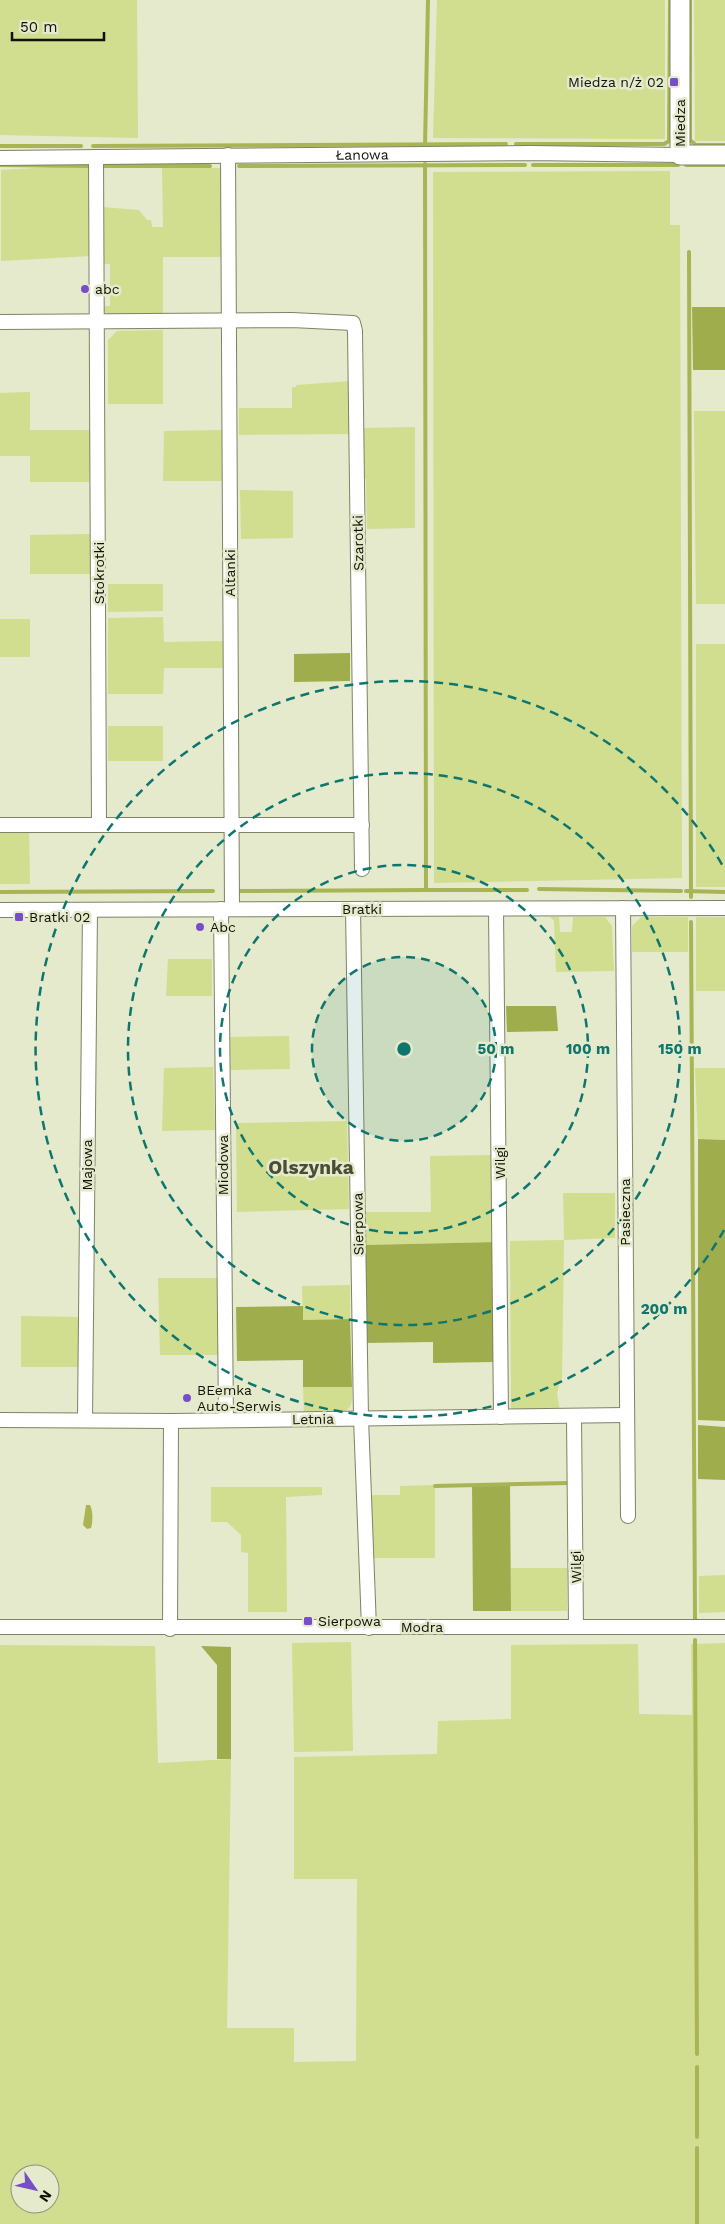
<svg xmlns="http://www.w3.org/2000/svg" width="725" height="2224" font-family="'Work Sans',sans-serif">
	<rect width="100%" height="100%" fill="#e4eacb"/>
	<!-- green -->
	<g fill="#d1dd8f" fill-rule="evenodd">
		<path d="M0 0H137L138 138 0 135Z"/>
		<path d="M437 0H665V139L433 138Z"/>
		<path d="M694 0H725V141H695Z"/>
		<path d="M88 165 90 256 1 261V170Z"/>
		<path d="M162 168H221L222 257H163V317L110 316 103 311V306H110V264H102V207L139 210 147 220H151L152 227H163Z"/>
		<path d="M670 171V225H680L682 878 434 883 433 172Z"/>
		<path d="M163 330V404H108V340L117 331Z"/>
		<path d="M352 381 353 434 239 435V408H292V387H296V385Z"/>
		<path d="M30 392V430H91L89 482H30V456H0V393Z"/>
		<path d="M694 411H725V604H696Z"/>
		<path d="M415 427V528L367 529 366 479H361L363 428Z"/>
		<path d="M224 430V481H163L164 431Z"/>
		<path d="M240 490 293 491V538L241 539Z"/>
		<path d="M90 534V574H30V535Z"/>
		<path d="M108 584H163V611L108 612Z"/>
		<path d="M163 617 164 642 224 641V668H164L163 694H108V618Z"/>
		<rect x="0" y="619" width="30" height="38"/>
		<rect x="696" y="644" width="29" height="243"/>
		<rect x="108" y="726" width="55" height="35"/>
		<path d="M0 828H29L30 884H0Z"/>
		<path d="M550 917H559L560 932H572L573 917H605L612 926 614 971 556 972 554 921Z"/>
		<path d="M641 917H688V952H632V926Z"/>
		<rect x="696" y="917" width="29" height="74"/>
		<path d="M168 959H212V996H166Z"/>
		<path d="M289 1036 290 1069 231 1070 230 1037Z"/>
		<path d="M213 1067 215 1130 162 1131 164 1068Z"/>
		<path d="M695 1068H725V1140L698 1139Z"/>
		<path d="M347 1121 349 1209 237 1212 236 1123Z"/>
		<path d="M494 1155V1198L491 1201V1242L365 1245 364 1212H431L430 1156Z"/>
		<path d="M563 1193H615V1238L564 1240 562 1379 560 1380 557 1394 560 1411 511 1412 510 1241 564 1240Z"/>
		<path d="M158 1278H218V1355H160Z"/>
		<path d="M350 1285V1319L303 1320 302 1286Z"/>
		<path d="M21 1316 79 1317V1367H21Z"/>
		<path d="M303 1387H352C352 1397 354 1408 343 1412L304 1414Z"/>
		<path d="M435 1485V1558H371L370 1495H400V1486Z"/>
		<path d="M211 1487H322V1495L286 1497 287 1612H248V1553L241 1552V1535L227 1522H211Z"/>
		<rect x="511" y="1568" width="56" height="43"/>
		<path d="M725 1575V1612L699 1613V1576Z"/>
		<path d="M351 1642 353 1751 294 1752 292 1643Z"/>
		<path d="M725 1643V2224H0V1645L155 1646 158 1763 231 1759 227 2028H294V2062L356 2061 357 1879H294V1757L437 1754 438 1721 511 1719V1645L638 1644 639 1714 692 1715 691 1644ZM20 2174H50V2204H20Z"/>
	</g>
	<!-- forest -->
	<g fill="#a0ad4d">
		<path d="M725 307V370H693L692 307Z"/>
		<path d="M350 653V681L294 682V654Z"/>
		<path d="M506 1006H556L558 1031 507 1032Z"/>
		<path d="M698 1139 725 1140V1421L698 1420Z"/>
		<path d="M496 1242 493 1362 433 1363V1342L366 1343 365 1245Z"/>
		<path d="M303 1306V1320L350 1319 352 1387H303V1360L237 1361 236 1307Z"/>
		<path d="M698 1425 725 1427V1480L698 1479Z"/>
		<path d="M472 1484H510L511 1611H473Z"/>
		<path d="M201 1646 231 1647V1759H217V1665Z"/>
	</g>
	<!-- water -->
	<path fill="#a9b555" d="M86 1505H90C93 1510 93 1522 91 1528L87 1529 83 1525Z"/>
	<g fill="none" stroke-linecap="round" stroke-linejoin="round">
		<!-- stream -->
		<g stroke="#a9b555" stroke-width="4">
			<path d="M690 0V140L696 145H725"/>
			<path d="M516 144H664L669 141 670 0"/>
			<path d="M0 146H81"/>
			<path d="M93 146 506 144"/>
			<path d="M425 146 428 0"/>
			<path d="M425 164 426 890H527"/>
			<path d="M0 165 88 166"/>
			<path d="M533 165H678"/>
			<path d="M686 165H725"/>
			<path d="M104 166H210"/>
			<path d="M239 166 525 165"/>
			<path d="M689 252 691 897"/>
			<path d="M539 889 681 891"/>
			<path d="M239 891 426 890"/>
			<path d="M686 891 725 892"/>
			<path d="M0 892 213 891"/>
			<path d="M691 922 695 1619"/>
			<path d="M435 1486 569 1483"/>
			<path d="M695 1640 697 2054"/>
			<path d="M697 2067V2137"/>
			<path d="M697 2148V2224"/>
		</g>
		<!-- street casing -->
		<g stroke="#7e8367" stroke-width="16">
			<g id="street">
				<path d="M228 155 232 909"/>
				<path d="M96 157 99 825"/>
				<path id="s1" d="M0 158 529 153 680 155"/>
				<path d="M0 322 292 320 353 323 355 331 362 869"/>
				<path d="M0 825H362"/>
				<path d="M623 908 628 1516"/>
				<path d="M221 909 226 1420"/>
				<path d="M353 909 361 1418 369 1628"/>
				<path d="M496 909 501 1417"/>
				<path d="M0 910 725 908"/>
				<path d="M574 1417 576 1627"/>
				<path d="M85 1419 90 910"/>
				<path d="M0 1420 171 1421 626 1415"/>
				<path d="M0 1627H725"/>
				<path d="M170 1629 171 1421"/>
			</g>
		</g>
		<!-- secondary casing -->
		<g stroke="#7e8367" stroke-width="21">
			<path id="secondary" d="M680 0V155H725"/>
		</g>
		<!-- street -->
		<use href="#street" stroke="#fff" stroke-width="14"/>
		<!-- secondary -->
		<use href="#secondary" stroke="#fff" stroke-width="19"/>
	</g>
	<!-- distance rings -->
	<circle cx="404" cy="1049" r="92" fill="#0f766e" fill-opacity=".12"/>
	<g fill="none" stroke="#0f766e" stroke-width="2.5" stroke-dasharray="9 6">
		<circle cx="404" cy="1049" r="92"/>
		<circle cx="404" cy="1049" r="184"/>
		<circle cx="404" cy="1049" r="276"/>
		<path d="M724 1230A368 368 0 1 1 724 868"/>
	</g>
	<!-- markers -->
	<g fill="#784ec7" stroke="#e4eacb" stroke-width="2">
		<rect x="669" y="77" width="10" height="10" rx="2.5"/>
		<circle cx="85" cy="289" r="5"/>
		<rect x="14" y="912" width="10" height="10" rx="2.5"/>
		<circle cx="200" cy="927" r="5"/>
		<circle cx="187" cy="1398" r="5"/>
		<rect x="303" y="1616" width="10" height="10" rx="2.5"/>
	</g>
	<g text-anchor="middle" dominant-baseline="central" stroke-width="5" stroke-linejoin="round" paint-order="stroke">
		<!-- poi labels -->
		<g font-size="14" fill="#101207" stroke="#e4eacb" text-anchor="start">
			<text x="664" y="82" text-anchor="end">Miedza n/ż 02</text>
			<text x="95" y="289">abc</text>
			<text x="29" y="917">Bratki 02</text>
			<text x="210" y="927">Abc</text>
			<text x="197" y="1390">BEemka<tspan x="197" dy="16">Auto-Serwis</tspan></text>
			<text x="318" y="1621">Sierpowa</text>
		</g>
		<!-- street labels -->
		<g font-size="14" fill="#101207" stroke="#e4eacb">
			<text transform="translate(680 123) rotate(-90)">Miedza</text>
			<text stroke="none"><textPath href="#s1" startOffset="362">Łanowa</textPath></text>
			<text transform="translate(358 543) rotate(-91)">Szarotki</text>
			<text transform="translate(99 573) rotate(-90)">Stokrotki</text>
			<text transform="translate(230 573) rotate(-90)">Altanki</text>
			<text x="362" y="909">Bratki</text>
			<text transform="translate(500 1163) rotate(-90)">Wilgi</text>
			<text transform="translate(87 1165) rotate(-90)">Majowa</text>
			<text transform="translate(223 1165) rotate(-90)">Miodowa</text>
			<text transform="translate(625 1212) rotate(-90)">Pasieczna</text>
			<text transform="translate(358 1224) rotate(-91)">Sierpowa</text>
			<text transform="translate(313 1419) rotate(-1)">Letnia</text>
			<text transform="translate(576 1567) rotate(-91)">Wilgi</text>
			<text x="422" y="1627">Modra</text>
		</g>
		<!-- district labels -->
		<g font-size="19" font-weight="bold" fill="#494d34" stroke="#e4eacb">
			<text x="311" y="1167">Olszynka</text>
		</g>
	</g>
	<circle cx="404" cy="1049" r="8" fill="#0f766e" stroke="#e4eacb" stroke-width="2.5"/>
	<g font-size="15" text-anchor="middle" font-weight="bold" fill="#0f766e" stroke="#e4eacb" stroke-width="5" stroke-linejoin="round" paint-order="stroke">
		<text x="496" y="1054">50 m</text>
		<text x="588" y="1054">100 m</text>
		<text x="680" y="1054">150 m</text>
		<text x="664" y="1314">200 m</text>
	</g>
	<!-- north arrow -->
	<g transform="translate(35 2189) rotate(124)"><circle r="24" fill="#e4eacb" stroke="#8f947d"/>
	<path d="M0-4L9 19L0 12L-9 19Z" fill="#784ec7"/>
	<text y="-8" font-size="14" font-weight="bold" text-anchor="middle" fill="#101207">N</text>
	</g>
	<!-- scale -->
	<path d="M12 32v8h92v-8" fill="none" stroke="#101207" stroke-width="2.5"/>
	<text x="20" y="32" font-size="15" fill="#101207" stroke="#e4eacb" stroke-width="4" paint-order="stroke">50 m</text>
</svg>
